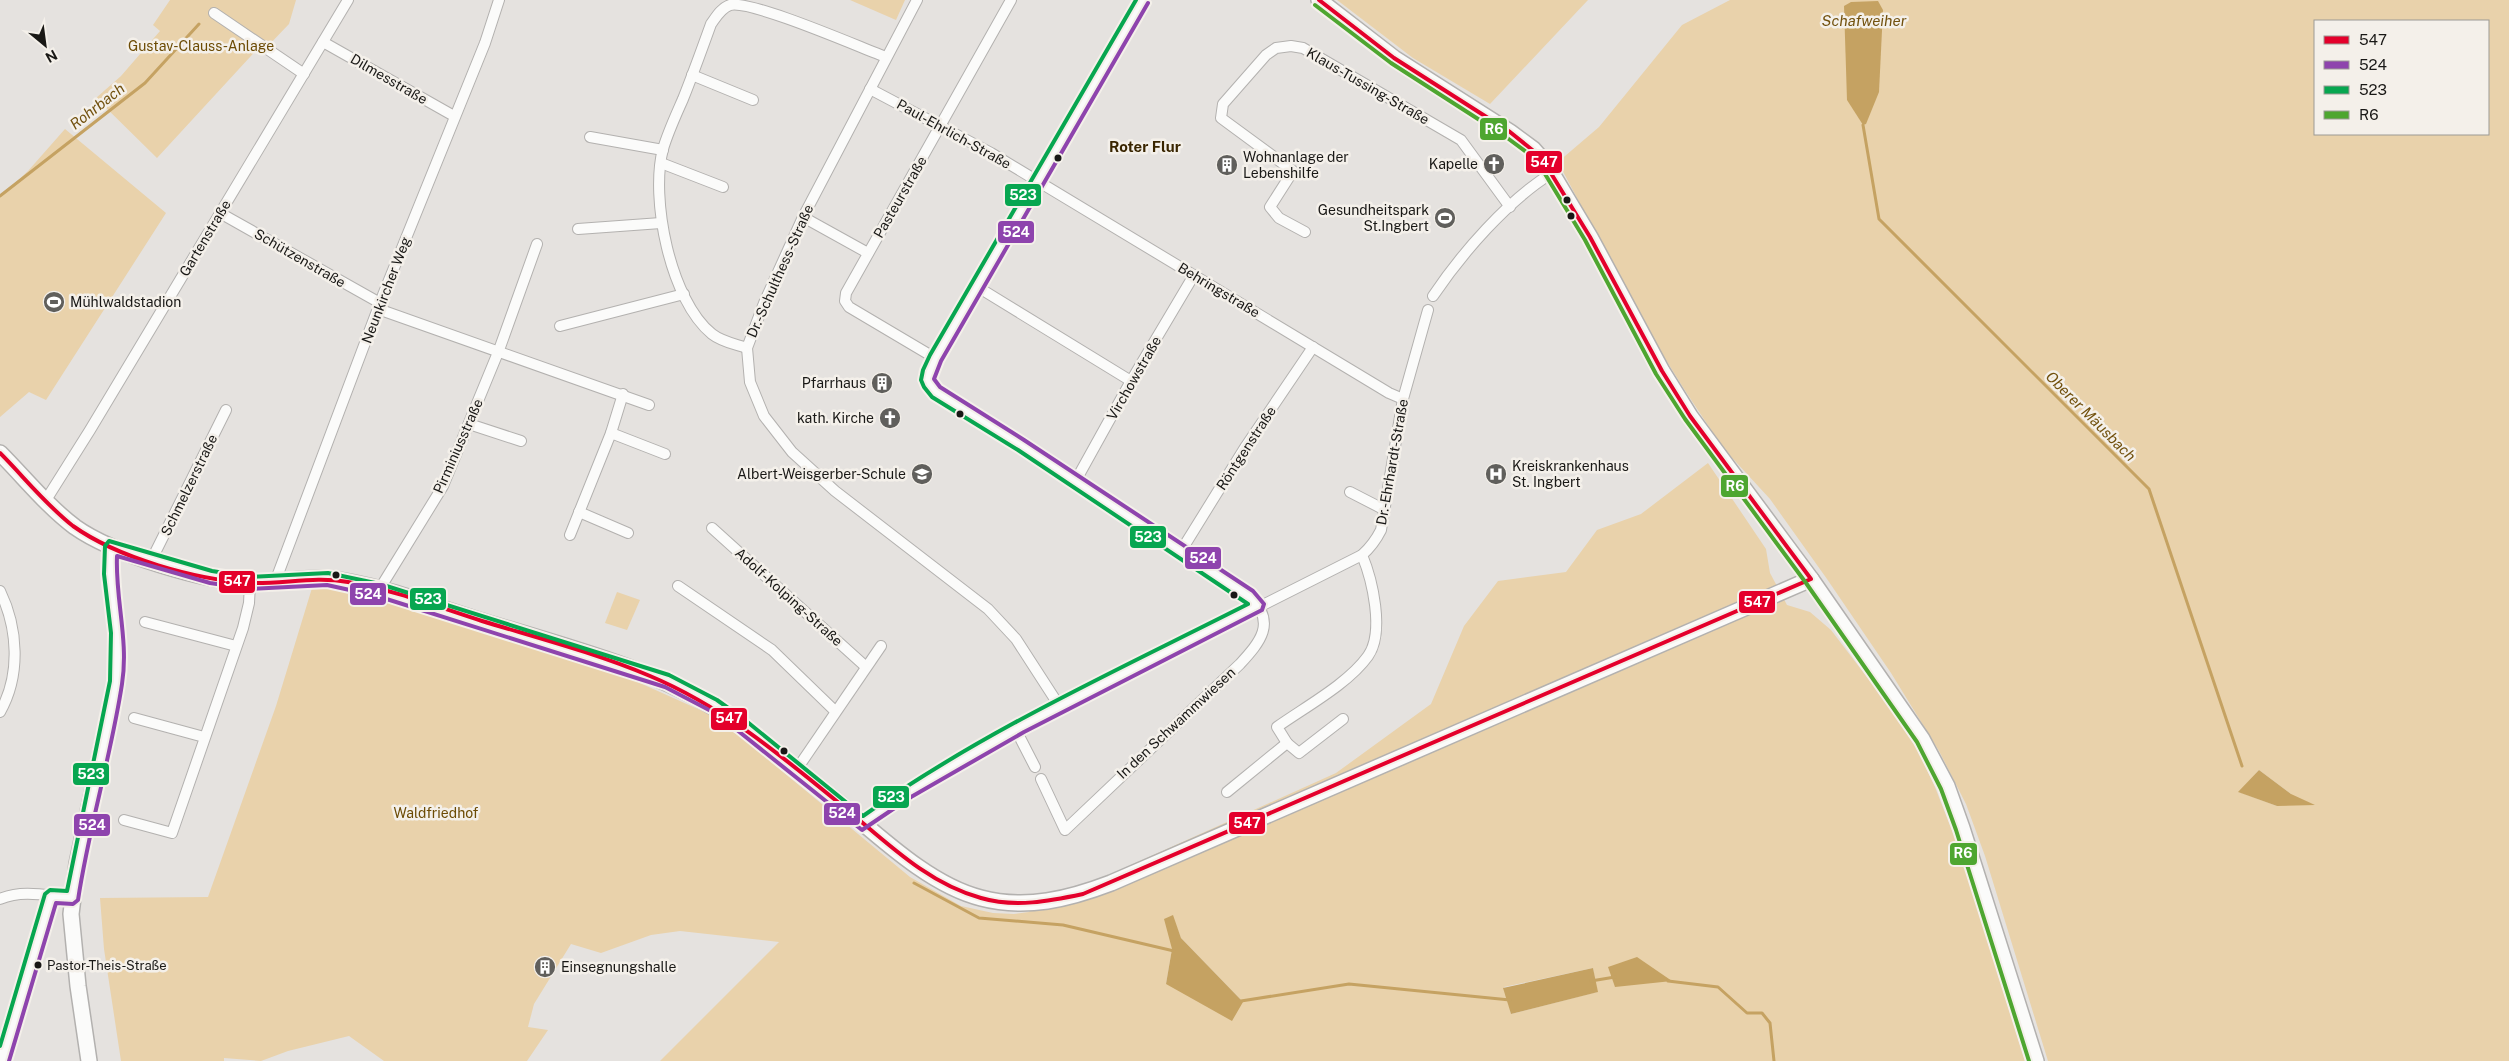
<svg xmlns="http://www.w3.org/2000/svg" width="2509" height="1061" font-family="'Public Sans',sans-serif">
	<rect width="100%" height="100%" fill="#e5e2df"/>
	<!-- green -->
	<g fill="#e9d2ab" fill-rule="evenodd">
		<path d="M170 0H296L289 24 266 48 261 45 157 158 96 98 121 76 160 31 153 25Z"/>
		<path d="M850 0H905L896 20Z"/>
		<path d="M1337 0H1588L1490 104 1413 58Z"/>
		<path d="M1730 0H2509V1061H2048L1985 856 1966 804 1939 751 1891 673 1827 579 1770 499 1723 448 1684 389 1643 323 1558 162 1599 127 1682 25ZM2315 21H2488V134H2315ZM2259 770 2291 794 2277 806 2239 792Z"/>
		<path d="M65 129 166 213 46 400 29 392 0 417V197L28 171Z"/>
		<path d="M1708 463 1766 549 1770 573 1787 605 1810 612 1831 630 1889 706 1918 751 1935 787 1956 841 2025 1061H660L779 942 680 931 651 935 601 953 571 944 534 1004 528 1027 548 1030 527 1061H384L349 1036 288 1051 261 1061 224 1058V1061H121L104 949 100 898 208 897 276 706 312 588 328 587 371 595 423 610 622 675 718 718 910 877 961 906 993 913 1014 914 1029 912 1039 896 1091 883 1336 773 1431 704 1464 626 1498 581 1566 572 1597 530 1641 514ZM1172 915 1181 938 1243 1002 1166 984 1172 949ZM1593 968 1597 992 1511 1014 1504 987Z"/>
		<path d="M617 592 640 600 627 630 605 623Z"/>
	</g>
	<!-- water -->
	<g fill="#c5a262">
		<path d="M1878 1 1883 10 1879 92 1866 124 1863 125 1847 100 1844 6 1851 2Z"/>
		<path d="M2259 770 2291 794 2315 805 2277 806 2238 792Z"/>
		<path d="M1173 915 1181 938 1243 1002 1232 1021 1166 984 1172 949 1164 919Z"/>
		<path d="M1637 957 1672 981 1615 987 1608 967Z"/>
		<path d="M1593 968 1598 992 1511 1014 1503 988Z"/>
	</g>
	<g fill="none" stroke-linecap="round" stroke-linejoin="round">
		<!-- stream -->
		<g stroke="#c5a262" stroke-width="3">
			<path d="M1863 125 1879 219 2149 489 2242 766"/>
			<path d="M0 196 145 83 199 24"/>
			<path d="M914 883 979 918 1063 925 1174 951"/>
			<path d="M1591 981 1615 977"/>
			<path d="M1668 981 1718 987 1747 1013H1762L1770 1023 1774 1061"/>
			<path d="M1241 1001 1349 984 1510 1000"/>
		</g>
		<!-- street casing -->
		<g stroke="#b3b1af" stroke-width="12">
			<g id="street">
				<path d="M917 0 803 217 764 303 747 348 750 382 764 416 792 452 835 491 988 609 1016 639 1060 707"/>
				<path d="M214 13 304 74"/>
				<path d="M323 42 454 116"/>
				<path d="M692 75 753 100"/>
				<path d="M870 89 991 153 1389 393 1403 399"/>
				<path d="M590 137 663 150"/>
				<path d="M661 163 723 187"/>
				<path d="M220 213 380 303"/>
				<path d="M803 217 868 253"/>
				<path d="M578 229 661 223"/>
				<path d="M1305 232 1279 218 1270 207 1293 171 1221 118 1223 104 1266 55 1276 48 1291 46 1303 48 1461 140 1510 207"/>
				<path d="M976 286 1131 381"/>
				<path d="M1433 296C1462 253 1507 201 1552 173"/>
				<path d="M378 309 649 405"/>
				<path d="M560 326 684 294"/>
				<path d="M747 348C735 344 722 342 712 334 670 300 650 198 663 149 668 132 676 115 683 99 693 74 702 49 711 24 716 17 721 8 730 5 752 0 859 47 886 57"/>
				<path d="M935 358 849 307 845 301 846 293 1011 0"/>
				<path d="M469 424 521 441"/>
				<path d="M611 433 665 454"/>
				<path d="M1075 482 1131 381 1194 275"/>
				<path d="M1350 492 1385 510"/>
				<path d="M46 500 90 430 348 0"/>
				<path d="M579 512 628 533"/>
				<path d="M712 528 865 666"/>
				<path d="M570 535 611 433 623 394"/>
				<path d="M1181 551 1246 446 1313 347"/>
				<path d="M151 561 226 410"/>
				<path d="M275 582 383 295 485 43 499 0"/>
				<path d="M678 586 772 650 835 711"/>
				<path d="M379 590 443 486 499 350 537 244"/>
				<path d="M0 591C18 628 21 675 0 712"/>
				<path d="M145 622 236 646"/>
				<path d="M134 718 204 737"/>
				<path d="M1343 719 1299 753 1287 743 1277 727C1305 707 1348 684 1368 656 1385 632 1372 579 1362 555"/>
				<path d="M1016 730 1035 767"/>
				<path d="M797 769 881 646"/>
				<path d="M1041 779 1065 830 1240 664C1260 642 1277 623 1250 596L1021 445 936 392C922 380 928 373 935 358L1143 0"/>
				<path d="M1227 792 1287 743"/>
				<path d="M124 820 172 833 243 628 249 603 250 583"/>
				<path d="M863 824 908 792 1021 727 1362 555C1371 547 1376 540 1381 530L1403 399 1428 310"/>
				<path d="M0 899C24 889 47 896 72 898"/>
				<path d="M2 1061 51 896"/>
			</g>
		</g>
		<!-- secondary casing -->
		<g stroke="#b3b1af" stroke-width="18">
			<g id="secondary">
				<path d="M1319 0 1394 58 1510 132 1533 149 1547 165 1590 237 1662 371 1690 416 1811 579 1922 739 1947 786 1962 828 2036 1061"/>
				<path d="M0 453C25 478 47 506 75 527 113 554 206 582 252 583 278 584 304 576 329 579 381 585 432 606 482 621 571 649 664 670 741 725 776 752 810 780 845 808 883 840 932 886 981 898 1026 910 1069 899 1111 883L1811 579"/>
				<path d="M89 1061 78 986 71 914 77 864 116 682 117 633 110 574 111 547"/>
			</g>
		</g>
		<!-- street -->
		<use href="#street" stroke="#fbfbfa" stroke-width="10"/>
		<!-- secondary -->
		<use href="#secondary" stroke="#fbfbfa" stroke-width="15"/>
		<!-- bus-1 casing -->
		<g stroke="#f4f0ea" stroke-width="8">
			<path id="bus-1" d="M0 453C24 477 46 505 73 526 118 558 196 580 251 583 284 584 315 576 348 582 394 590 438 607 482 621 538 638 596 653 650 676 724 707 784 758 845 808 886 842 928 884 981 898 1015 908 1050 901 1083 894L1811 579 1690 416 1662 371 1590 237 1541 157 1510 132 1394 58 1319 0"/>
		</g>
		<!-- bus-2 casing -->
		<g stroke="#f4f0ea" stroke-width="8">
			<path id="bus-2" d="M9 1061 56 903 73 904 78 900C89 827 111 756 122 684 129 641 115 598 117 556L210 583 250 589 327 585 377 596 665 687 711 711 737 730 862 830 911 797 1024 732 1262 610 1264 604 1253 591 1024 440 940 387 934 379 941 361 1148 3"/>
		</g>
		<!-- bus-3 casing -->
		<g stroke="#f4f0ea" stroke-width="8">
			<path id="bus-3" d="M0 1046 45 894 50 890 67 891 110 681 111 633 104 574 105 546 109 541 212 571 250 577 328 573 380 584 669 675 717 700 745 720 863 816C983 731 1118 670 1248 604L1018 450 932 397 924 387 921 380 923 370 930 355 1136 0"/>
		</g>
		<!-- bus-4 casing -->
		<g stroke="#f4f0ea" stroke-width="8">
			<path id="bus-4" d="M1315 5 1391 63 1506 137 1529 154 1542 169 1585 240 1656 374 1685 419 1806 583 1917 742 1941 789 1956 830 2029 1061"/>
		</g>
		<!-- bus-1 -->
		<use href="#bus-1" stroke="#e4002b" stroke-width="4"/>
		<!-- bus-2 -->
		<use href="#bus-2" stroke="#8e44ad" stroke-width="4"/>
		<!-- bus-3 -->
		<use href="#bus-3" stroke="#07a650" stroke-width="4"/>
		<!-- bus-4 -->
		<use href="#bus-4" stroke="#4ea630" stroke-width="4"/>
	</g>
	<!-- icons -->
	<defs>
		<g id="church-disc" transform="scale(1.125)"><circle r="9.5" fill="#605f5c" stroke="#f4f0ea"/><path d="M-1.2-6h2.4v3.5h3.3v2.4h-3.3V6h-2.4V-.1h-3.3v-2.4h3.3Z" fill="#fff"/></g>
		<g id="building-disc" transform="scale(1.125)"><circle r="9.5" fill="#605f5c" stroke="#f4f0ea"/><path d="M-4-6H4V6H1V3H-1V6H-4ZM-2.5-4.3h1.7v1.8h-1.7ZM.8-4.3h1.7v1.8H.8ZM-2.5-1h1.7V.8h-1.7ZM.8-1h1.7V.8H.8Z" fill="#fff"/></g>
		<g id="stadium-disc" transform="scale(1.125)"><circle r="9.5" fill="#605f5c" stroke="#f4f0ea"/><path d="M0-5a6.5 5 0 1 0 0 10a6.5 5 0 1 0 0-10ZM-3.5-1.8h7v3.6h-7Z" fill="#fff"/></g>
		<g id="school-disc" transform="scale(1.125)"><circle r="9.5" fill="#605f5c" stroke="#f4f0ea"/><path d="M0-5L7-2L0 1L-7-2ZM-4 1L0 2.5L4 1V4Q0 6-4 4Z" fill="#fff"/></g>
		<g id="hospital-disc" transform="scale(1.125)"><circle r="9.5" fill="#605f5c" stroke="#f4f0ea"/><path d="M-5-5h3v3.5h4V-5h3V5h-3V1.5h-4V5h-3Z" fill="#fff"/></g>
	</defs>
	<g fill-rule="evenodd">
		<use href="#church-disc" x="1494" y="164"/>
		<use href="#building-disc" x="1227" y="165"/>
		<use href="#stadium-disc" x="1445" y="218"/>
		<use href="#stadium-disc" x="54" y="302"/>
		<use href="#building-disc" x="882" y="383"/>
		<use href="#church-disc" x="890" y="418"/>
		<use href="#school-disc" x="922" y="474"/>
		<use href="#hospital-disc" x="1496" y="474"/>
		<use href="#building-disc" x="545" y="967"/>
	</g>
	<!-- markers -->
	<g fill="#191816" stroke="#f4f0ea" stroke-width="2">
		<circle cx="1058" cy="158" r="4.5"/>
		<circle cx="1567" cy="200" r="4.5"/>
		<circle cx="1571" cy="216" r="4.5"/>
		<circle cx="960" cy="414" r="4.5"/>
		<circle cx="336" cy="575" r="4.5"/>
		<circle cx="1234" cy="595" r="4.5"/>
		<circle cx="784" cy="751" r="4.5"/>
		<circle cx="38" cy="965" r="4.5"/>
	</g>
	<g text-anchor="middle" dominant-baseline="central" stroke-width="5" stroke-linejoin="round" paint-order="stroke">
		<!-- bus labels -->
		<g font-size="13" fill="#191816" stroke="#f4f0ea" text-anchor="start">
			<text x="47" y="965">Pastor-Theis-Straße</text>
		</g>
		<!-- park labels -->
		<g font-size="14" fill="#6c4b04" stroke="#f4f0ea">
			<text x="201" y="46">Gustav-Clauss-Anlage</text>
			<text x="436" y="813">Waldfriedhof</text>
		</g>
		<!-- street labels -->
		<g font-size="14" fill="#191816" stroke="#f4f0ea">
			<text transform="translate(389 79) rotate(30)">Dilmesstraße</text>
			<text transform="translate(1368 86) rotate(30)">Klaus-Tussing-Straße</text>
			<text transform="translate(954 134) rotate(29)">Paul-Ehrlich-Straße</text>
			<text transform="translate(900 197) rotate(-60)">Pasteurstraße</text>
			<text transform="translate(205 238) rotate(-59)">Gartenstraße</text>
			<text transform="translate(300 258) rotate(30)">Schützenstraße</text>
			<text transform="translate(780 271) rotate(-66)">Dr.-Schulthess-Straße</text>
			<text transform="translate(386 290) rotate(-69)">Neunkircher Weg</text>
			<text transform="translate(1219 290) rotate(31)">Behringstraße</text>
			<text transform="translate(1134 378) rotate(-60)">Virchowstraße</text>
			<text transform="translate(458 446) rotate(-66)">Pirminiusstraße</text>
			<text transform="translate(1246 448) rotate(-57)">Röntgenstraße</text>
			<text transform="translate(1392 462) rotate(-80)">Dr.-Ehrhardt-Straße</text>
			<text transform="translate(189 485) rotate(-64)">Schmelzerstraße</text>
			<text transform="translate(789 597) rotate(42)">Adolf-Kolping-Straße</text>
			<text transform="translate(1176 723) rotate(-43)">In den Schwammwiesen</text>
		</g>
		<!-- poi labels -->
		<g font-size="14" fill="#191816" stroke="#f4f0ea" text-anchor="end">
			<text x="1243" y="157" text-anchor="start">Wohnanlage der<tspan x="1243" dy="16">Lebenshilfe</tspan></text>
			<text x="1478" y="164">Kapelle</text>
			<text x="1429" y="210">Gesundheitspark<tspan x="1429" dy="16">St.Ingbert</tspan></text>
			<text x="70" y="302" text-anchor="start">Mühlwaldstadion</text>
			<text x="866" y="383">Pfarrhaus</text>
			<text x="874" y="418">kath. Kirche</text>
			<text x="1512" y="466" text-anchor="start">Kreiskrankenhaus<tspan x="1512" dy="16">St. Ingbert</tspan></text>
			<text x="906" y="474">Albert-Weisgerber-Schule</text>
			<text x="561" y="967" text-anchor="start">Einsegnungshalle</text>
		</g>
		<!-- water labels -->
		<g font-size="15" font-style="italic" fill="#72510e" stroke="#f4f0ea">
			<text x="1864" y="20">Schafweiher</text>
			<text transform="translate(97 106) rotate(-38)">Rohrbach</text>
			<text transform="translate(2091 416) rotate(45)">Oberer Mäusbach</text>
		</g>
		<!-- neighbourhood labels -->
		<g font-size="15" font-weight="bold" fill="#392500" stroke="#f4f0ea">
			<text x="1145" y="146">Roter Flur</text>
		</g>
	</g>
	<g stroke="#f4f0ea" stroke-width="2">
		<rect x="1479" y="117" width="29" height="24" rx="5" fill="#4ea630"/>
		<rect x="1525" y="150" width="38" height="24" rx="5" fill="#e4002b"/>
		<rect x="1004" y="183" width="38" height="24" rx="5" fill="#07a650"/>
		<rect x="997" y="220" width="38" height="24" rx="5" fill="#8e44ad"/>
		<rect x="1720" y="474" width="29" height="24" rx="5" fill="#4ea630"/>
		<rect x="1129" y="525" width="38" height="24" rx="5" fill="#07a650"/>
		<rect x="1184" y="546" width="38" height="24" rx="5" fill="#8e44ad"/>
		<rect x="218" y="570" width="38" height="24" rx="5" fill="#e4002b"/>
		<rect x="349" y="582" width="38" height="24" rx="5" fill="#8e44ad"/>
		<rect x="409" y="587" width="38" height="24" rx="5" fill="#07a650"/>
		<rect x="1738" y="590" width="38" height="24" rx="5" fill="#e4002b"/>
		<rect x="710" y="707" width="38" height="24" rx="5" fill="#e4002b"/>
		<rect x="72" y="762" width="38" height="24" rx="5" fill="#07a650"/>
		<rect x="872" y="785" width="38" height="24" rx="5" fill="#07a650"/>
		<rect x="823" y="802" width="38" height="24" rx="5" fill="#8e44ad"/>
		<rect x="1228" y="811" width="38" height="24" rx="5" fill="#e4002b"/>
		<rect x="73" y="813" width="38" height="24" rx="5" fill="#8e44ad"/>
		<rect x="1949" y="842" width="29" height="24" rx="5" fill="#4ea630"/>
	</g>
	<g font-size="14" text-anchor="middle" font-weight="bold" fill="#fff">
		<text x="1494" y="134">R6</text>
		<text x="1544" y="167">547</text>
		<text x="1023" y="200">523</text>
		<text x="1016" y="237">524</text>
		<text x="1735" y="491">R6</text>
		<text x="1148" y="542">523</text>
		<text x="1203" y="563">524</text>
		<text x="237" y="586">547</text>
		<text x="368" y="599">524</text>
		<text x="428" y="604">523</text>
		<text x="1757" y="607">547</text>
		<text x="729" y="723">547</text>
		<text x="91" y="779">523</text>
		<text x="891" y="802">523</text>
		<text x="842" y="818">524</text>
		<text x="1247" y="828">547</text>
		<text x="92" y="830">524</text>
		<text x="1963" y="858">R6</text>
	</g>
	<!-- legend -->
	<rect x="2314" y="20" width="175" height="115" fill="#f4f0ea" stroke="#9c9a95"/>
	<rect x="2324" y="36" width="25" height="8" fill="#e4002b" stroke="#9c9a95"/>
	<text x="2359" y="45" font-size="15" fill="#191816">547</text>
	<rect x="2324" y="61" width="25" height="8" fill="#8e44ad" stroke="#9c9a95"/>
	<text x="2359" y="70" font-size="15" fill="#191816">524</text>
	<rect x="2324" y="86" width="25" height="8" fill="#07a650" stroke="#9c9a95"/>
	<text x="2359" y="95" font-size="15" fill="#191816">523</text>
	<rect x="2324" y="111" width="25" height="8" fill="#4ea630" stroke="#9c9a95"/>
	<text x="2359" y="120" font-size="15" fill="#191816">R6</text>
	<!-- north arrow -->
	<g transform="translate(45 45) rotate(151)" stroke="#f4f0ea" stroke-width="4" paint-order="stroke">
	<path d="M0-4L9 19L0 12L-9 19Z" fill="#191816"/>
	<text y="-8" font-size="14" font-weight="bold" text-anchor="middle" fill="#191816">N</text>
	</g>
</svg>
